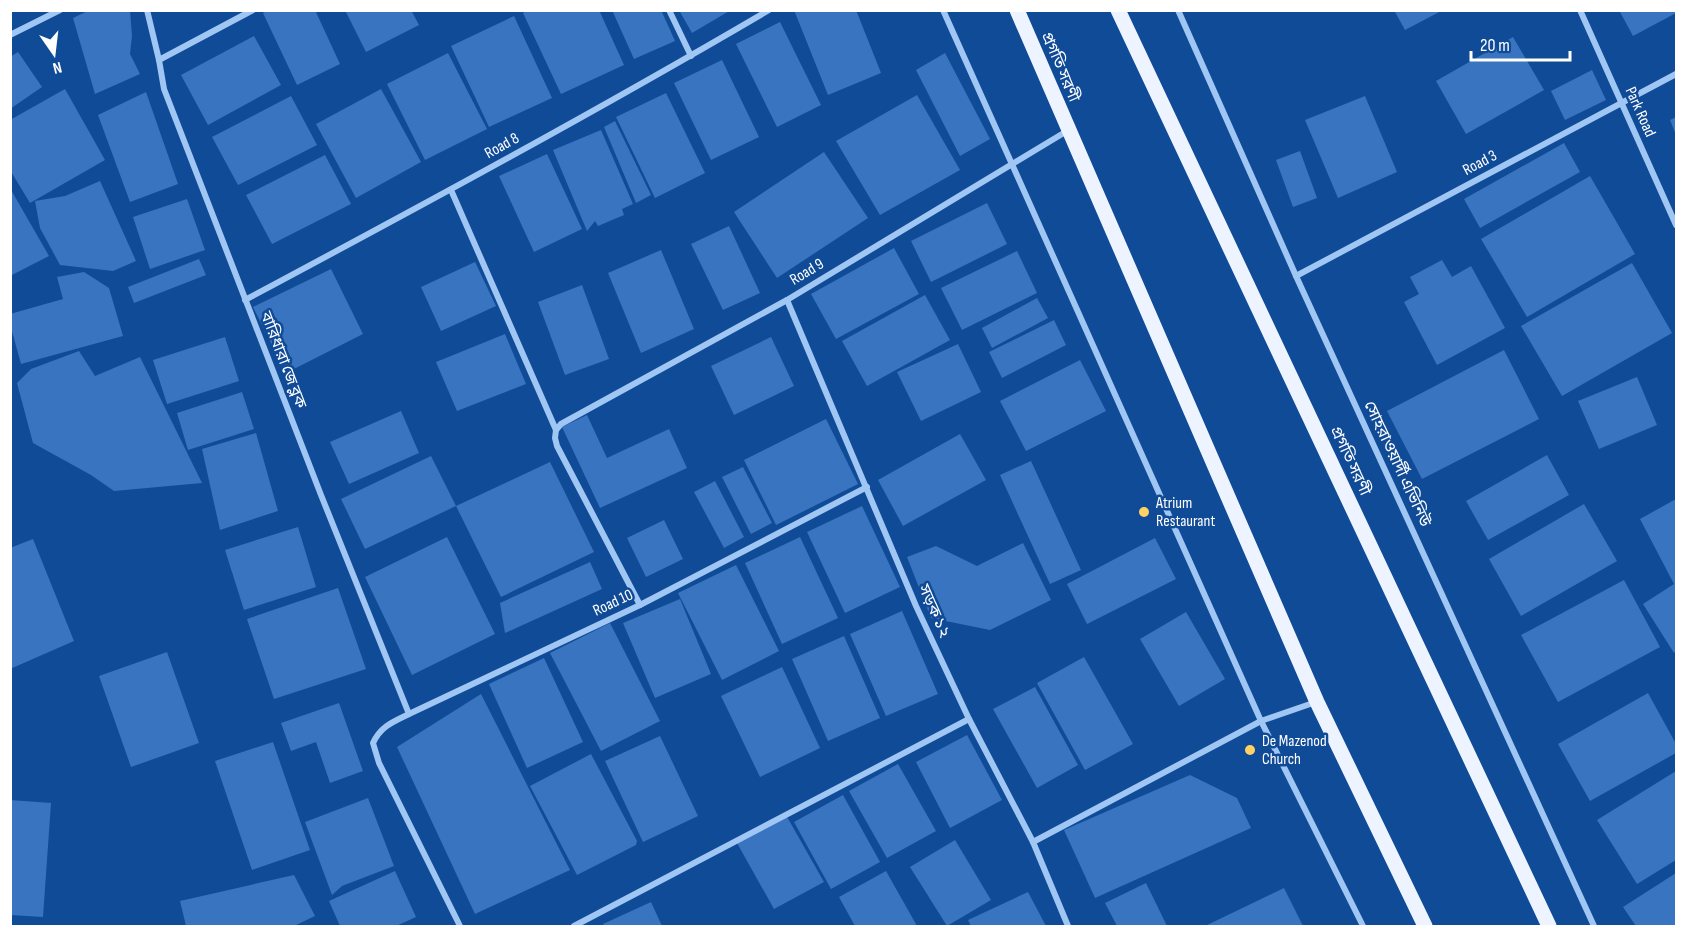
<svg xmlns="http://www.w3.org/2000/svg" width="1687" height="937" font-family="'Sofia Sans Condensed','Noto Sans Bengali',sans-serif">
	<rect width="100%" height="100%" fill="#104b97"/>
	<!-- building -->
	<g fill="#3874c0">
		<path d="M90 10H130L132 36 130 54 140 74 95 94 73 18Z"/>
		<path d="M267 10H315L340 64 297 85 263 13Z"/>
		<path d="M345 10H411L419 25 366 52Z"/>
		<path d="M527 10H599L624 65 561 94 523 13Z"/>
		<path d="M612 10H661L675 41 634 59Z"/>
		<path d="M679 10H731L692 33Z"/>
		<path d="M794 10H856L881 73 828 95Z"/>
		<path d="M1394 10H1443L1405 30Z"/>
		<path d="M1619 10H1676V13L1633 36Z"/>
		<path d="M514 16 552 98 489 127 451 46Z"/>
		<path d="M780 22 821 105 777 127 736 44Z"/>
		<path d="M254 36 281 85 208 125 181 75Z"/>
		<path d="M1513 37 1544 90 1466 134 1436 81Z"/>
		<path d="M18 52 42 87 10 109V57Z"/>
		<path d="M448 53 487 129 425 160 387 84Z"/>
		<path d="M945 53 990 139 960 156 916 70Z"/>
		<path d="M722 60 759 137 711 160 674 83Z"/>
		<path d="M1592 70 1606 100 1565 120 1551 91Z"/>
		<path d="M65 89 105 160 30 203 10 170V120Z"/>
		<path d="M381 89 421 162 356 198 316 124Z"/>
		<path d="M146 92 178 184 130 202 98 115Z"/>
		<path d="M666 93 705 173 655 198 616 117Z"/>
		<path d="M917 95 960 170 880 215 836 141Z"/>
		<path d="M291 96 317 145 238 185 212 137Z"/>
		<path d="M1365 96 1397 172 1338 198 1305 120Z"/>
		<path d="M1676 117V135L1670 120Z"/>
		<path d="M615 121 651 195 636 203 604 127Z"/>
		<path d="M601 130 633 204 622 209 624 215 598 226 595 221 587 231 553 150Z"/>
		<path d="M1564 143 1580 172 1480 228 1464 199Z"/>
		<path d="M1300 151 1317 198 1293 207 1276 160Z"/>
		<path d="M824 152 868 218 777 278 734 212Z"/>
		<path d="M547 154 582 229 534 252 499 176Z"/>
		<path d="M325 155 351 204 272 244 246 195Z"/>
		<path d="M1590 176 1635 254 1527 317 1481 239Z"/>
		<path d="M100 181 136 261 113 271 60 265 40 228 35 201 65 196Z"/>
		<path d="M10 188 49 256 10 276Z"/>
		<path d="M187 199 205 250 150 269 133 217Z"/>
		<path d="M987 203 1007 244 931 282 911 241Z"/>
		<path d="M729 226 760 293 723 310 691 244Z"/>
		<path d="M894 248 919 294 836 339 811 294Z"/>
		<path d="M661 250 694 329 641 353 608 273Z"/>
		<path d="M1017 251 1037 293 962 330 941 288Z"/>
		<path d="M199 259 206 275 134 303 128 287Z"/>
		<path d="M1442 260 1452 277 1471 266 1505 328 1437 365 1404 302 1419 294 1410 277Z"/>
		<path d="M475 262 496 306 441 331 421 287Z"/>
		<path d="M1632 263 1672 333 1562 396 1521 326Z"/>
		<path d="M331 269 363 334 286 373 253 307Z"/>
		<path d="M84 272 109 288 123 336 21 364 10 324V314L63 299 57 277Z"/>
		<path d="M582 285 609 359 565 375 538 302Z"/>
		<path d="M925 295 950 340 867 386 842 341Z"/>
		<path d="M1037 298 1048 318 992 348 982 328Z"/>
		<path d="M1054 320 1066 345 1002 378 989 352Z"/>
		<path d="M505 334 526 384 457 411 436 362Z"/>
		<path d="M225 337 239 381 167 404 153 360Z"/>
		<path d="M771 337 794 386 734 415 711 366Z"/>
		<path d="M958 344 981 392 921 421 897 372Z"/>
		<path d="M1504 350 1539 419 1422 479 1387 411Z"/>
		<path d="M79 351 95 376 140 357 202 483 114 491 91 475 33 443 17 383 31 369Z"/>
		<path d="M1080 360 1106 411 1026 451 1000 401Z"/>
		<path d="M1637 377 1657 425 1599 449 1578 401Z"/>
		<path d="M242 392 254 429 188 450 177 413Z"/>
		<path d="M401 411 419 453 349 484 330 442Z"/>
		<path d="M587 415 607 458 669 429 687 468 600 508 562 427Z"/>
		<path d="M826 419 858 484 776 525 744 460Z"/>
		<path d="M256 433 278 511 220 530 202 449Z"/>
		<path d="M960 434 986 480 903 526 878 480Z"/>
		<path d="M1547 455 1569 495 1488 540 1466 501Z"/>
		<path d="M431 456 456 506 365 549 341 499Z"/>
		<path d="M1031 461 1081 570 1050 584 1000 475Z"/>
		<path d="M550 462 594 552 501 597 456 506Z"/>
		<path d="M743 467 772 523 751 534 722 477Z"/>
		<path d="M715 481 744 537 724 548 694 492Z"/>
		<path d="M1676 499V651L1674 653 1643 604 1674 584 1640 519Z"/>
		<path d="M1584 504 1617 561 1521 616 1489 559Z"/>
		<path d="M862 506 900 587 845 613 807 532Z"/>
		<path d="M664 520 683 559 646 577 627 538Z"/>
		<path d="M298 527 316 587 244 610 225 550Z"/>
		<path d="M447 537 495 634 412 675 365 577Z"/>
		<path d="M800 537 838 618 782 644 745 563Z"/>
		<path d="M1155 538 1176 579 1087 624 1067 584Z"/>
		<path d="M33 539 74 641 10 669V548Z"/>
		<path d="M1023 543 1051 600 990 630 931 618 907 557 936 546 977 566Z"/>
		<path d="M590 562 602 589 505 633 500 603Z"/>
		<path d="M736 565 779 651 722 680 678 593Z"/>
		<path d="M1624 580 1660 647 1558 702 1521 635Z"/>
		<path d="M338 588 366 669 274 699 247 619Z"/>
		<path d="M680 599 711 674 655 698 623 623Z"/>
		<path d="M902 611 938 694 886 716 850 634Z"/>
		<path d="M1186 612 1225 679 1179 706 1140 639Z"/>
		<path d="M610 623 660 721 601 751 550 653Z"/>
		<path d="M844 636 880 718 828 741 792 659Z"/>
		<path d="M167 652 199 743 131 767 99 676Z"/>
		<path d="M1084 657 1133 744 1085 770 1037 683Z"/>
		<path d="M544 658 583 742 527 768 489 684Z"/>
		<path d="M782 667 820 748 760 777 721 696Z"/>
		<path d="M1035 687 1078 765 1037 788 993 709Z"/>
		<path d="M1648 693 1676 744V753L1590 801 1558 744Z"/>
		<path d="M481 694 570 870 475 914 397 747Z"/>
		<path d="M339 703 363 771 330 783 316 742 291 751 281 723Z"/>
		<path d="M967 735 1002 800 950 828 916 762Z"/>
		<path d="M660 736 698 816 643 842 605 761Z"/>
		<path d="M273 742 310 850 252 870 215 761Z"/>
		<path d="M591 754 637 841 636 845 577 875 530 786Z"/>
		<path d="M898 764 936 831 887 858 849 791Z"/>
		<path d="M1676 771V860L1637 884 1597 820Z"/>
		<path d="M1190 775 1237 798 1251 828 1095 898 1064 830Z"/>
		<path d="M843 795 880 862 831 889 794 822Z"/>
		<path d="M368 798 394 866 342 886 332 895 305 822Z"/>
		<path d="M10 800 51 803 43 917 10 915Z"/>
		<path d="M786 815 824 882 774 909 737 843Z"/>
		<path d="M955 840 991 900 947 926 910 867Z"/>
		<path d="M395 871 416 917 396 926H340L329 901Z"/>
		<path d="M886 871 917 926H855L839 897Z"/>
		<path d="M1676 873V926H1636L1623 907Z"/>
		<path d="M294 875 315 916 294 926H186L180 901Z"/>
		<path d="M1146 883 1167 926H1117L1105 903Z"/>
		<path d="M1284 888 1303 926H1205Z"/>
		<path d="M1028 892 1046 926H971L968 920Z"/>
		<path d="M651 902 662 926H604L603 924Z"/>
	</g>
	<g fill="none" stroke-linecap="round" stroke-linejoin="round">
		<!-- street -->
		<g stroke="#a0c6f4" stroke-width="6">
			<path d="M147 10 159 60 164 89 321 495 409 714"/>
			<path d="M669 10 691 56"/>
			<path d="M943 10 1261 721 1363 926"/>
			<path d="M1178 10 1296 276 1594 926"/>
			<path d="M1580 10 1676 225"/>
			<path d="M10 35 60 10"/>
			<path d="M159 60 253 10"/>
			<path d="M451 190 556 430 555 438 557 446 640 605"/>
			<path d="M1296 276 1676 74"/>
			<path d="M245 300C421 206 597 111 769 10"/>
			<path d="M787 300 916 606 969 719 1033 842 1068 926"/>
			<path d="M556 430 561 424 787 300 1067 131"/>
			<path d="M1033 842 1261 721 1316 702"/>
			<path d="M460 926 379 763 373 743C381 726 393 722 409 714L640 605 867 487"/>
			<path d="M574 926 969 719"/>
		</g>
		<!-- primary -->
		<g stroke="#edf4ff" stroke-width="15">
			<path d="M1017 10 1317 702 1425 926"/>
			<path d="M1118 10 1549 926"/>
		</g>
	</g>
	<!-- markers -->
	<g fill="#ffd263" stroke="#104b97" stroke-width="2">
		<circle cx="1144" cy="512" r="6"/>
		<circle cx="1250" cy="750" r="6"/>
	</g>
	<g text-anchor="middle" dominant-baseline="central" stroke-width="5" stroke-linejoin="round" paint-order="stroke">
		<!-- street labels -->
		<g font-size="16" fill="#fff" stroke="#104b97">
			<text transform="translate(1060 67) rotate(67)">প্রগতি সরণী</text>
			<text transform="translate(1640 112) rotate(66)">Park Road</text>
			<text transform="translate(502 146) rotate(-29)">Road 8</text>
			<text transform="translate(1480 163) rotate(-28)">Road 3</text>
			<text transform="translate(807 272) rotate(-31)">Road 9</text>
			<text transform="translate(283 360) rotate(69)">বারিধারা জে ব্লক</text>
			<text transform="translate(1350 461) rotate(65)">প্রগতি সরণী</text>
			<text transform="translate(1397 464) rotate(65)">সোহরাওয়ার্দী এভিনিউ</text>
			<text transform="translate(613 603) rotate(-25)">Road 10</text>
			<text transform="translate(934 611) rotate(66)">সড়ক ১২</text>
		</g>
		<!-- poi labels -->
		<g font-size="16" fill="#fff" stroke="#104b97" text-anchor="start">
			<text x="1156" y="503">Atrium<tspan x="1156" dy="18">Restaurant</tspan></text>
			<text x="1262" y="741">De Mazenod<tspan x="1262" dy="18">Church</tspan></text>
		</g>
	</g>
	<!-- border -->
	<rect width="1687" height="937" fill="none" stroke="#ffffff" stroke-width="24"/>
	<!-- north arrow -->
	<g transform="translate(54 54) rotate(166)" stroke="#104b97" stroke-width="4.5" paint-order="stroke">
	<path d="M0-4.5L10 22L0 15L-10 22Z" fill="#ffffff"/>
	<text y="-9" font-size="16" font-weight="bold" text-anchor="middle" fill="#ffffff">N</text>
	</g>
	<!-- scale -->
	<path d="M1471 51v9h99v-9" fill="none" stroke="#ffffff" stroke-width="3"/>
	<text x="1480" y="51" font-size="18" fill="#ffffff" stroke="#104b97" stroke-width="4.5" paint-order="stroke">20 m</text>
</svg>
